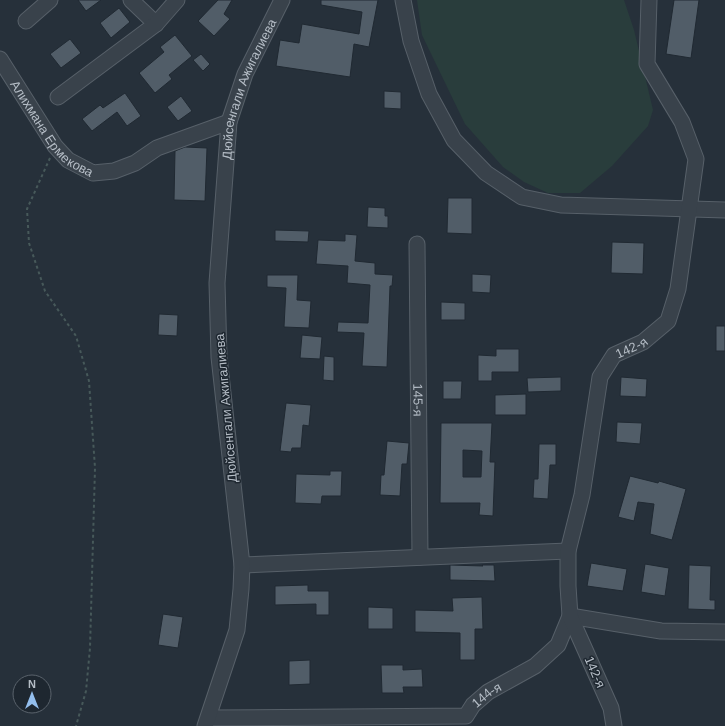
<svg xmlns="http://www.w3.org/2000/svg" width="725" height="726" font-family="Helvetica,sans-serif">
	<rect width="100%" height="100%" fill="#26303a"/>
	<!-- green -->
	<path fill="#293d3c" d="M417 0H624L634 30 653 110 648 126 612 166 580 193H548L524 182 503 167 465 124 422 35Z"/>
	<!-- building -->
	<g fill="#515d68" stroke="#202932" fill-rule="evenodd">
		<path d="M78 0H101L86 11Z"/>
		<path d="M218 0H232L224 14 230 19 214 36 198 21Z"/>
		<path d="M321 0H378L369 47 354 44 350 77 276 66 280 40 299 43 302 24 359 34 362 12 321 5Z"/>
		<path d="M674 0H699L691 58 666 54Z"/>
		<path d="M119 8 130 22 111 38 100 23Z"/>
		<path d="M175 35 192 56 169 75 172 79 155 93 139 73 164 52 160 47Z"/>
		<path d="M70 39 81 53 61 68 50 54Z"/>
		<path d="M201 54 210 64 203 71 193 60Z"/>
		<path d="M384 91 401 92V109L384 108Z"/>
		<path d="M125 93 141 116 127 126 117 112 92 131 82 119 100 105 103 108Z"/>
		<path d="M181 96 192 111 178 121 167 107Z"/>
		<path d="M185 147 207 148 205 201 174 200 175 151Z"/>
		<path d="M448 198H472V234L447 233Z"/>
		<path d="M368 207 385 208V216H388V228L367 227Z"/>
		<path d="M275 230 309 231 308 242 275 241Z"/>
		<path d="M345 234 357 235 355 261 375 263V274L393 275 392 286H390L387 367 362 366 364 333 337 332 338 322 368 323 370 285 347 283 348 266 316 264 318 240 345 241Z"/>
		<path d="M612 242 644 243 643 274 611 273Z"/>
		<path d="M472 274 491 275 490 293 472 292Z"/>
		<path d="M267 275H298L297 300 311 301 309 328 284 327 286 288 267 287Z"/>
		<path d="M441 302 465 303V320H441Z"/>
		<path d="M159 314 178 315 177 336 158 335Z"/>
		<rect x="716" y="326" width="9" height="25"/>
		<path d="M302 335 322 337 320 359 300 358Z"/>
		<path d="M496 349H519V372H492V381H478V355L496 356Z"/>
		<path d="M324 356 334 357V381L323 380Z"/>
		<path d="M561 377V391L528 392 527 378Z"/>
		<path d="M621 377 647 379 646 397 620 396Z"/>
		<path d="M443 381H462L461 399H443Z"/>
		<path d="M526 394V415H495V395Z"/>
		<path d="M286 403 311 405 309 426 303 425 301 448H292L291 452 280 451Z"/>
		<path d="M617 422 642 423 640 444 616 442Z"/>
		<path d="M441 423H492L490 462H495L493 516 479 515 480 503H440ZM463 450 482 451 481 477H463Z"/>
		<path d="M387 441 409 443 407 464H402L400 496 380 495 381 475H384Z"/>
		<path d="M539 444H556V465H550L548 499 533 498 534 479H538Z"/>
		<path d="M330 471H342L341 496H322L321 504 295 503 296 474 330 475Z"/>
		<path d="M630 476 658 483 659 481 686 489 672 540 650 534 654 504 638 502 634 521 618 517Z"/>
		<path d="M591 563 627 569 623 591 587 586Z"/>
		<path d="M645 564 669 568 665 596 641 592Z"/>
		<path d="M450 565 483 566 482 565H494L495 581 450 580Z"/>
		<path d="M689 565 711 566 710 600H715V610L688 609Z"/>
		<path d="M308 585V591H329V615H316V604L275 605V586Z"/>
		<path d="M482 597 483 629H475V660H460V633L415 632V610L453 611 452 598Z"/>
		<path d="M368 607 393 608V629H368Z"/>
		<path d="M163 614 183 617 178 648 158 645Z"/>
		<path d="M310 660V684L289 685V661Z"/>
		<path d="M381 665H403V670L422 669 423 687H403L404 693H382Z"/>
	</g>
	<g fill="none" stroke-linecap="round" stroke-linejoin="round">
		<!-- minor casing -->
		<g stroke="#576069" stroke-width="17">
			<g id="minor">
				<path d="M131 0 156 24"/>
				<path d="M403 0 411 41 429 94 454 140 486 173 522 197 561 205 725 210"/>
				<path d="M26 21 50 0"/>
				<path id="s1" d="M0 59 55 146 68 160 93 173 114 171 135 163 157 148 229 122"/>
				<path d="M58 97 156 24 177 0"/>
				<path id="s2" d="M417 244 420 557"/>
				<path d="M242 565 568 551"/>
				<path id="s3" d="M209 718 466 716 473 705 488 692 535 666 558 645 570 616 661 631 725 632"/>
				<path id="s4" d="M205 726 237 630 241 589 242 565 219 357 217 283 229 122 245 74 282 0"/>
				<path id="s5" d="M614 726 611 708 570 616 568 586V551L582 495 600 377 614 355 643 342 668 321 678 289 696 159 682 122 647 64 649 0"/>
			</g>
		</g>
		<!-- path -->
		<path stroke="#47595a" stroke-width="2" stroke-dasharray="3 3" stroke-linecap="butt" d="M50 158 27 209 29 243 45 291 76 336 89 381 95 468 90 648 86 691 76 726"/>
		<!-- minor -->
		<use href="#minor" stroke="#39424b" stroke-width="15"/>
	</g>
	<g text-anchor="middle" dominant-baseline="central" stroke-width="3" stroke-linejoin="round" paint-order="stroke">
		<!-- street labels -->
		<g font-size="13" fill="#b5bdc6" stroke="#1e2730">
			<text stroke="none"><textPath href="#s4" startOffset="648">Дюйсенгали Ажигалиева</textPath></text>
			<text stroke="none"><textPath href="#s1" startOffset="88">Алихмана Ермекова</textPath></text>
			<text stroke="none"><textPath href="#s5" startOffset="406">142-я</textPath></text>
			<text stroke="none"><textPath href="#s2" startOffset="156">145-я</textPath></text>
			<text transform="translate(226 408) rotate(-95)">Дюйсенгали Ажигалиева</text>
			<text transform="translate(595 672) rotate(66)">142-я</text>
			<text stroke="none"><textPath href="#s3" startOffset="287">144-я</textPath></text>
		</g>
	</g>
	<!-- north arrow -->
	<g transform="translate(32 694)"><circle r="19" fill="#1e2730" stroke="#5a636c"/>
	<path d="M0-3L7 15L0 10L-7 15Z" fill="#93beed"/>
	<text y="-6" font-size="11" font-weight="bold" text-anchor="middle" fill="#b5bdc6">N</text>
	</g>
</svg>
